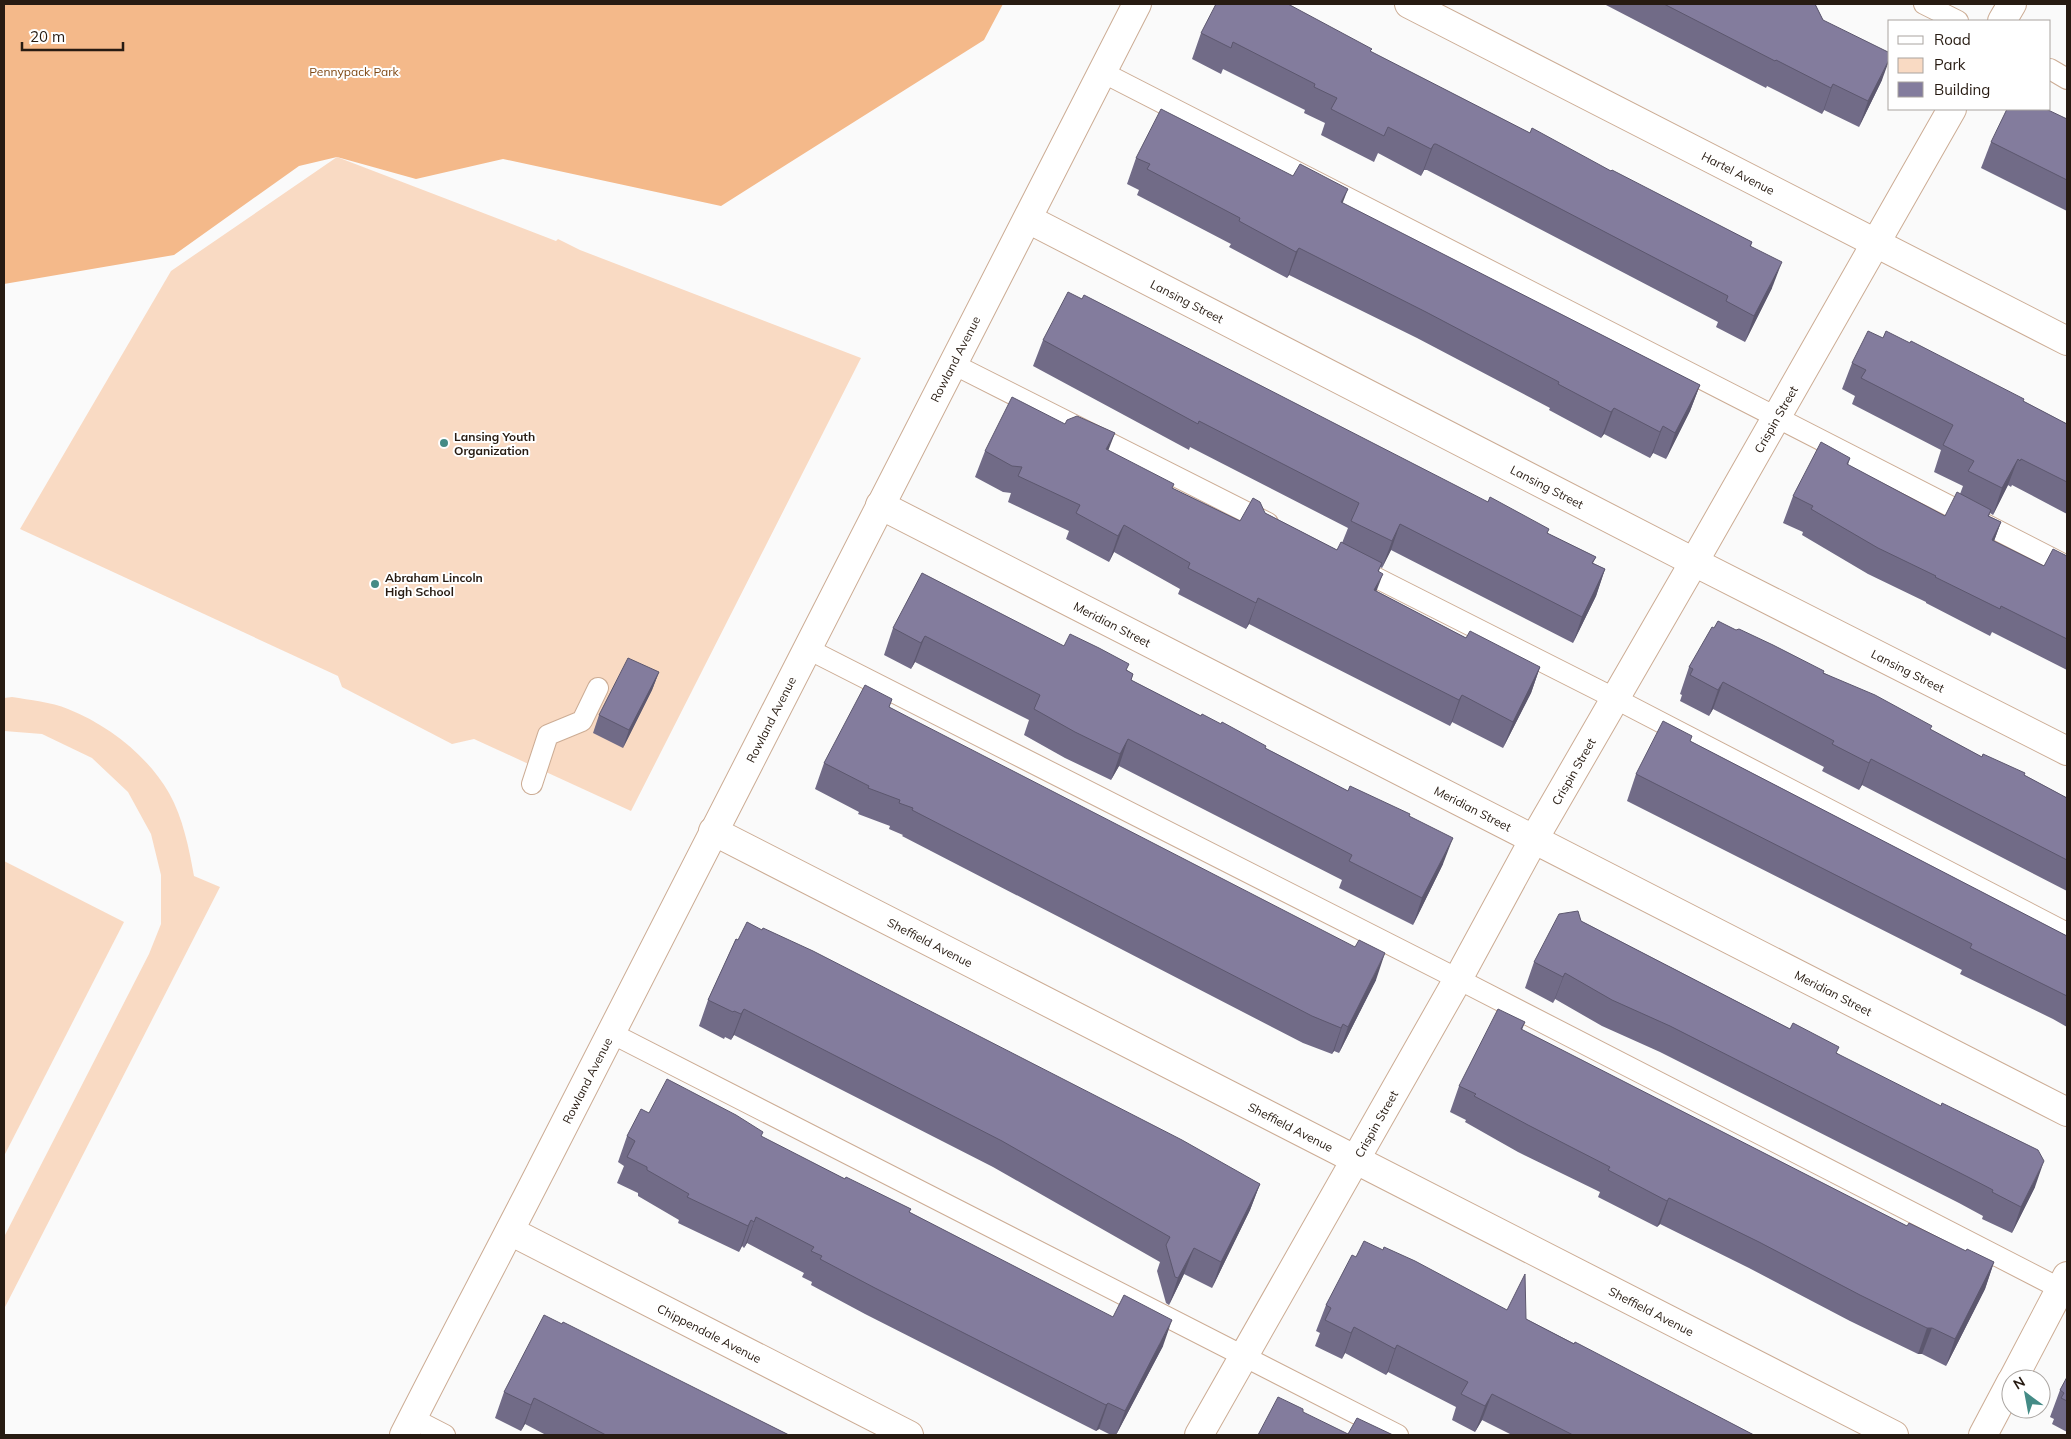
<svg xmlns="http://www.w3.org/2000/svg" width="2071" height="1439" font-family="Mulish,sans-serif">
	<rect width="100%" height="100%" fill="#fafafa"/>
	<!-- green -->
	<g fill="#f9dac3">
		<path d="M337 157 556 241 558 239 580 250 861 358 631 811 474 739 452 744 342 687 338 676 20 529 171 271Z"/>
		<path d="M12 697C30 700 51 702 68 709 108 725 147 755 169 793 183 818 189 848 194 876L220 887 4 1309V1237L149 954 161 924V875L151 834 128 792 92 758 42 734 4 731V698Z"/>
		<path d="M4 861 124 922 4 1156Z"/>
	</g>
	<!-- forest -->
	<path fill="#f4b98a" d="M4 4H1003L984 40 721 206 503 159 416 179 337 157 299 166 174 255 4 284Z"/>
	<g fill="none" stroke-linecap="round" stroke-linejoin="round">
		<!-- service casing -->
		<g stroke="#ccac94" stroke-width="22">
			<g id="service">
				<path d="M1924 4 1958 21"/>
				<path d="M2050 69 2067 79"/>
				<path d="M1102 72 2067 566"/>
				<path d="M951 363 1268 523"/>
				<path d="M1357 568 1616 699 2067 933"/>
				<path d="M806 648 1458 979 2067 1292"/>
				<path d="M532 784 548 735 582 721 598 688"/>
				<path d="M611 1033 1398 1435"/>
				<path d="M412 1418 445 1435"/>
			</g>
		</g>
		<!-- minor casing -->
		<g stroke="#ccac94" stroke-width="30">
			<g id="minor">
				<path id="s1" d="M1409 4 2067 341"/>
				<path d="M2002 21 2012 4"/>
				<path id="s2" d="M1028 219 1694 562 2067 751"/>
				<path id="s3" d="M880 505 2067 1112"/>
				<path id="s4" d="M713 831 1894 1435"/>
				<path id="s5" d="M510 1231 909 1435"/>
				<path d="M2013 1379 2067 1276"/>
				<path id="s6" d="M1199 1435 1458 979 1534 839 1694 562 1952 109"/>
				<path d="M1983 1435 2011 1382"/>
			</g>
		</g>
		<!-- tertiary casing -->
		<g stroke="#ccac94" stroke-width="30">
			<g id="tertiary">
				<path id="s7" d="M404 1435C449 1346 496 1258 541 1170 739 781 937 392 1137 4"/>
			</g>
		</g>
		<!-- service -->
		<use href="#service" stroke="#fff" stroke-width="20"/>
		<!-- minor -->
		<use href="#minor" stroke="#fff" stroke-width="28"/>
		<!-- tertiary -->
		<use href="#tertiary" stroke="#fff" stroke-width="28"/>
	</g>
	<!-- wall -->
	<g fill="#716b87">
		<path d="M1604 4H1815L1823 20 1882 80 1859 127 1824 110 1822 114 1767 86 1766 88Z"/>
		<path d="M1201 33 1371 52 1530 133 1611 171 1752 242 1751 246 1772 288 1745 342 1716 327 1718 322 1427 170H1424L1421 176 1378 153 1374 162 1321 135 1325 123 1304 113 1305 110 1223 69 1221 74 1192 59Z"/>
		<path d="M2067 119V211L1981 168 1991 142Z"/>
		<path d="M1136 158 1342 203 1700 385 1690 411 1666 459 1653 453 1650 458 1604 434 1601 438 1549 410 1550 408 1417 338 1289 275 1287 278 1229 247 1231 244 1137 195 1139 190 1127 184Z"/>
		<path d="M1883 338 2023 401 2067 424V514L2012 485 2011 487 2008 485 1993 515 1990 513 1989 516 2001 522 1994 541 2044 566 2067 556V670L1992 632 1990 636 1926 603V602L1868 574 1802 535 1803 532 1783 523 1793 496 1850 458 1848 465 1945 516 1960 494 1963 486 1934 472 1941 450 1852 404 1855 396 1842 389 1852 363Z"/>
		<path d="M1043 340 1488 502 1549 529 1547 533 1596 557 1593 563 1605 569 1596 596 1573 643 1391 550 1382 568 1380 567 1379 571 1376 591 1466 638 1540 667 1531 693 1503 748 1452 722 1450 726 1249 624 1246 629 1178 594 1180 589 1114 552 1109 562 1066 539 1069 531 1008 502 1011 493 1003 492 975 477 985 451 1108 450 1172 488 1240 521 1265 513 1337 550 1342 543 1348 528 1190 447 1189 450 1033 366Z"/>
		<path d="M893 628 1064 646 1127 670 1133 674 1131 680 1201 716 1265 748 1348 791 1409 816 1443 864 1413 925 1339 888 1342 880 1119 766 1111 780 1065 758 1024 735 1029 720 915 662 911 669 884 655Z"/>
		<path d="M1714 628 1736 630 1824 673 1982 757 2024 775 2067 798V891L1862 785 1859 790 1822 771 1824 767 1713 709 1709 716 1680 701 1682 695 1680 694 1689 667Z"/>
		<path d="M659 672 652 690 623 748 593 733 599 715Z"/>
		<path d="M892 699 889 707 1376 980 1339 1053 1334 1051 1332 1054 1303 1043 902 836 903 835 889 829 890 826 858 814 859 812 815 789 824 763Z"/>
		<path d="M1690 741 2067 936V1027L2053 1019 1960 974 1962 970 1627 801 1636 774Z"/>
		<path d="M1581 921 1837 1053 2035 1187 2012 1233 1982 1219 1983 1216 1959 1203 1660 1052 1602 1026 1555 999 1553 1003 1525 988 1534 962Z"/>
		<path d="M736 939 1260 1184 1250 1210 1212 1288 1184 1274 1169 1305 1166 1303 1157 1271 1160 1262 993 1167 734 1035 731 1040 725 1037 724 1039 699 1026 708 1000Z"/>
		<path d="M1525 1022 1522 1030 1907 1226 1966 1251 1994 1262 1985 1289 1946 1366 1922 1354H1918L1850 1321 1749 1268 1660 1224 1657 1227 1598 1197 1600 1192 1518 1152 1465 1122 1466 1120 1450 1112 1459 1086Z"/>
		<path d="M627 1136 761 1137 845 1179 911 1209 909 1212 1163 1346 1116 1435H1111L1099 1429 1096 1431 865 1314 811 1285 812 1282 802 1277 804 1273 747 1243 744 1248 742 1246 739 1252 678 1223 679 1220 638 1196V1193L617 1183 624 1166 618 1162Z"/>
		<path d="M1356 1257 1507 1310 1526 1319 1754 1435H1512L1482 1420 1475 1432 1452 1420 1456 1407 1388 1372 1386 1375 1345 1353 1342 1359 1315 1346 1320 1333 1316 1331 1326 1305Z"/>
		<path d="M562 1324 789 1435H546L525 1424 521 1431 495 1418 504 1392Z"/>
		<path d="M2067 1373V1432L2052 1424 2054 1419 2050 1417 2060 1390 2067 1378 2066 1377Z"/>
	</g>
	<!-- shaded-wall -->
	<g fill="#5c576e">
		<path d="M1890 58 1882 80 1859 127 1868 101Z"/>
		<path d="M1833 84 1824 110 1822 114 1831 88Z"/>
		<path d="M1434 144 1424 170 1421 176 1431 149Z"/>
		<path d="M1348 189 1338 215 1341 202Z"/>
		<path d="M1299 248 1289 275 1287 278 1296 252Z"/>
		<path d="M1782 262 1772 288 1745 342 1754 316Z"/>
		<path d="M1700 385 1690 411 1666 459 1675 433Z"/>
		<path d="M1614 408 1604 434 1601 438 1611 412Z"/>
		<path d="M1663 426 1653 453 1650 458 1660 432Z"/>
		<path d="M1115 433 1105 459 1106 449Z"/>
		<path d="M2018 459 2008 485 1993 515 2002 488Z"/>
		<path d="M2001 522 1991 549 1992 540Z"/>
		<path d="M1400 524 1391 550 1382 568 1392 541Z"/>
		<path d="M1124 525 1114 552 1109 562 1118 536Z"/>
		<path d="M1605 569 1596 596 1573 643 1582 617Z"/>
		<path d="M1383 574 1373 600 1374 590Z"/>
		<path d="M1258 598 1249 624 1246 629 1256 603Z"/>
		<path d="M925 636 915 662 911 669 921 643Z"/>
		<path d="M1540 667 1531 693 1503 748 1513 722Z"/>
		<path d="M659 672 652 690 623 748 629 730Z"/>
		<path d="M1723 682 1713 709 1709 716 1718 690Z"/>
		<path d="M1462 695 1452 722 1450 726 1459 700Z"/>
		<path d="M1128 739 1119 766 1111 780 1120 754Z"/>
		<path d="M1871 759 1862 785 1859 790 1869 763Z"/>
		<path d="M1453 838 1443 864 1413 925 1422 898Z"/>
		<path d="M1385 953 1376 980 1339 1053 1348 1027Z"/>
		<path d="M1565 973 1555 999 1553 1003 1563 977Z"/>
		<path d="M744 1009 734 1035 731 1040 741 1014Z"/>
		<path d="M1343 1024 1334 1051 1332 1054 1341 1028Z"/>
		<path d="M2044 1161 2035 1187 2012 1233 2021 1207Z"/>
		<path d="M1260 1184 1250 1210 1212 1288 1221 1262Z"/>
		<path d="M1669 1198 1660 1224 1657 1227 1667 1201Z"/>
		<path d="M756 1217 747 1243 744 1248 754 1222Z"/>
		<path d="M751 1220 742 1246 739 1252 748 1226Z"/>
		<path d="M1194 1248 1184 1274 1169 1305 1178 1278Z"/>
		<path d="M1994 1262 1985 1289 1946 1366 1955 1339Z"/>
		<path d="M1172 1320 1163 1346 1116 1435 1125 1411Z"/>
		<path d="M1354 1327 1345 1353 1342 1359 1351 1333Z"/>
		<path d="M1927 1328H1932L1922 1354H1918Z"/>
		<path d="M1397 1345 1388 1372 1386 1375 1395 1349Z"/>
		<path d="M1492 1394 1482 1420 1475 1432 1485 1406Z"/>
		<path d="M534 1398 525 1424 521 1431 531 1405Z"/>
		<path d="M1108 1403 1099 1429 1096 1431 1106 1405Z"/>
	</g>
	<!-- building -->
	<g fill="#837c9d" stroke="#5c576e">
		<path d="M1216 4H1288L1372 49 1370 51 1530 133 1532 128 1611 171 1612 170 1752 242 1750 246 1782 262 1754 316 1726 301 1728 296 1436 144H1434L1431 149 1388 127 1384 136 1331 109 1337 98 1314 87 1315 84 1233 42 1231 48 1201 33Z"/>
		<path d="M1664 4H1815L1823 20 1890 53V58L1868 101 1833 84 1831 88 1776 60 1775 61Z"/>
		<path d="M1161 109 1293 176 1300 164 1348 189 1341 202 1700 385 1675 433 1663 426 1660 432 1614 408 1611 412 1558 384 1559 382 1426 312 1299 248 1296 252 1239 221 1240 218 1147 169 1150 164 1136 158Z"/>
		<path d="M2007 109H2046L2067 119V180L1991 142Z"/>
		<path d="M1068 292 1082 299 1084 295 1488 502 1490 497 1549 529 1547 533 1596 557 1592 563 1605 569 1582 617 1400 524 1392 541 1351 521 1359 503 1199 421 1198 424 1043 340Z"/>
		<path d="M1868 331 1883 338 1886 331 1910 343 1911 341 2024 399 2023 401 2067 424V482L2021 459 2020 461 2018 459 2002 488 1968 471 1974 461 1943 445 1953 425 1861 378 1866 370 1852 363Z"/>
		<path d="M1012 397 1065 424 1067 420 1077 416 1115 433 1106 449 1174 484 1172 488 1240 521 1253 498 1260 502 1265 513 1337 550 1341 542 1382 563 1378 571 1383 574 1374 590 1466 638 1470 631 1540 667 1513 722 1462 695 1459 700 1258 598 1256 603 1188 568 1190 563 1124 525 1118 536 1076 513 1080 505 1018 476 1022 467 1012 466 985 451Z"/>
		<path d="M1821 442 1850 458 1847 464 1945 516 1957 492 1991 510 1988 516 2001 522 1992 540 2044 566 2053 549 2067 556V639L2001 606 2000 609 1935 577 1936 576 1878 548 1811 509 1813 506 1793 496Z"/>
		<path d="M922 573 1064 646 1070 634 1099 648 1129 664 1126 670 1133 674 1131 680 1201 716 1202 714 1221 724 1222 722 1266 746 1265 748 1348 791 1350 786 1410 814 1409 816 1453 838 1422 898 1349 861 1352 855 1128 739 1120 754 1075 732 1034 709 1040 695 925 636 921 643 893 628Z"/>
		<path d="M1718 621 1736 630 1739 629 1773 645 1824 671 1823 673 1875 695 1932 726 1930 729 1982 757 1983 754 2025 773 2024 775 2067 798V860L1871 759 1869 763 1832 744 1834 741 1723 682 1718 690 1690 675 1693 669 1689 667 1712 627 1714 628Z"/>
		<path d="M628 658 659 672 629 730 599 715Z"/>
		<path d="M865 685 892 699 889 707 912 719 1355 947 1359 940 1385 953 1348 1027 1343 1024 1341 1028 1312 1016 912 810 913 808 899 803 900 800 868 788 869 786 824 763Z"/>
		<path d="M1663 721 1692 736 1690 741 2067 936V996L1970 948 1972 944 1636 774Z"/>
		<path d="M1578 911 1581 921 1790 1029 1793 1023 1839 1047 1836 1053 1941 1106 1942 1103 2038 1150 2044 1161 2021 1207 1992 1192 1993 1190 1968 1177 1670 1026 1612 1000 1565 973 1563 977 1534 962 1559 914Z"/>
		<path d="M747 922 762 930 763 928 813 951 1182 1140 1260 1184 1221 1262 1194 1248 1178 1278 1175 1277 1166 1245 1170 1237 1002 1141 744 1009 741 1014 734 1011 733 1012 708 1000 736 939 738 940Z"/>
		<path d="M1498 1009 1525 1022 1521 1029 1907 1226 1909 1223 1966 1251 1967 1249 1994 1262 1955 1339 1932 1328H1927L1860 1295 1759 1242 1669 1198 1667 1201 1608 1170 1610 1167 1528 1125 1474 1096 1476 1094 1459 1086Z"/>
		<path d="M667 1079 736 1115 763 1132 761 1136 845 1179 846 1177 911 1209 909 1212 1113 1317 1124 1295 1172 1320 1125 1411 1108 1403 1106 1405 875 1288 820 1259 822 1256 811 1251 814 1247 756 1217 754 1222 751 1220 748 1226 687 1197 689 1194 647 1170V1167L627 1157 635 1141 627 1136 641 1109 649 1113Z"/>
		<path d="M1364 1241 1383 1250 1384 1247 1415 1261 1507 1310 1525 1274 1526 1319 1574 1344 1575 1342 1754 1435H1573L1492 1394 1485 1406 1461 1394 1468 1382 1397 1345 1395 1349 1354 1327 1351 1333 1325 1320 1331 1308 1326 1305 1352 1255 1356 1257Z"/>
		<path d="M544 1315 562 1324 563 1322 789 1435H606L534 1398 531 1405 504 1392Z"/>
		<path d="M2067 1377V1401L2061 1398 2064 1393 2060 1390Z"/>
		<path d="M1278 1397 1303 1409V1412L1348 1434 1357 1418 1393 1435H1258Z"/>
	</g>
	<!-- markers -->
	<g fill="#448b86" stroke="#fff" stroke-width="2">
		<circle cx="444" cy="443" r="5"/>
		<circle cx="375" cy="584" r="5"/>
	</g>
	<g text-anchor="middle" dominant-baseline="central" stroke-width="4" stroke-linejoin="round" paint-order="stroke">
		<!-- park labels -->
		<g font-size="12" fill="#7e4713" stroke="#fff">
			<text x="354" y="71">Pennypack Park</text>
		</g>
		<!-- street labels -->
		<g font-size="12" fill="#271b12" stroke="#fff">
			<text stroke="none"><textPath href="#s1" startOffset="370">Hartel Avenue</textPath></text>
			<text stroke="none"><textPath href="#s2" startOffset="179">Lansing Street</textPath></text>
			<text stroke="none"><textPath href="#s7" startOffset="1209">Rowland Avenue</textPath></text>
			<text stroke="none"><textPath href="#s6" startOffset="1168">Crispin Street</textPath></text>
			<text stroke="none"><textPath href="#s2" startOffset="584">Lansing Street</textPath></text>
			<text stroke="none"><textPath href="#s3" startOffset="261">Meridian Street</textPath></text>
			<text stroke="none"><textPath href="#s2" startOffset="989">Lansing Street</textPath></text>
			<text stroke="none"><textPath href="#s7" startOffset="804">Rowland Avenue</textPath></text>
			<text stroke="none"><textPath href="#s6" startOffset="762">Crispin Street</textPath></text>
			<text stroke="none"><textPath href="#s3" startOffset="666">Meridian Street</textPath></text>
			<text stroke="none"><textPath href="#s4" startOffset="244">Sheffield Avenue</textPath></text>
			<text stroke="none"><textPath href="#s3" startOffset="1071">Meridian Street</textPath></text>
			<text stroke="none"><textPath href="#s7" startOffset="399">Rowland Avenue</textPath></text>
			<text stroke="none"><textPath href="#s6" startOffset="358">Crispin Street</textPath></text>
			<text stroke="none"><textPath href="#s4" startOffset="649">Sheffield Avenue</textPath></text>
			<text stroke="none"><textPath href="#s4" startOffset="1054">Sheffield Avenue</textPath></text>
			<text stroke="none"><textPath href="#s5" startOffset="224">Chippendale Avenue</textPath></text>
		</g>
		<!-- poi labels -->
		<g font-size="12" font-weight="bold" fill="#271b12" stroke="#fff" text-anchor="start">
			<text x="454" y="436">Lansing Youth<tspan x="454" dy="14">Organization</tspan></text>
			<text x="385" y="577">Abraham Lincoln<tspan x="385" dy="14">High School</tspan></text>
		</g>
	</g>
	<!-- border -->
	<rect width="2071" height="1439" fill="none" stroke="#271b12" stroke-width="10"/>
	<!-- legend -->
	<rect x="1888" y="20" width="162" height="90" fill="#ffffff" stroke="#a9a4a0"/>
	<rect x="1898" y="36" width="25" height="8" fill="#ffffff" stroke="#a9a4a0"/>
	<text x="1934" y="45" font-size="15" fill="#271b12">Road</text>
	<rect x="1898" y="58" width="25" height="15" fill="#f9dac3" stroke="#a9a4a0"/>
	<text x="1934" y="70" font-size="15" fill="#271b12">Park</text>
	<rect x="1898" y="82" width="25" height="15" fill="#837c9d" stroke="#a9a4a0"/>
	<text x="1934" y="95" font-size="15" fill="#271b12">Building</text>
	<!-- north arrow -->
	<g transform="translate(2026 1394) rotate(328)"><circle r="24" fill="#ffffff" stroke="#a9a4a0"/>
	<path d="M0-4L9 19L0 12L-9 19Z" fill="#448b86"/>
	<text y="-8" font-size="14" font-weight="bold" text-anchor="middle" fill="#271b12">N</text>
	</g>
	<!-- scale -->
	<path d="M22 42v8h101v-8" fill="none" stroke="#271b12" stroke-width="2.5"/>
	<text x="30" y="42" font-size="15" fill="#271b12" stroke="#ffffff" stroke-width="4" paint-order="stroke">20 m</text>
</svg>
